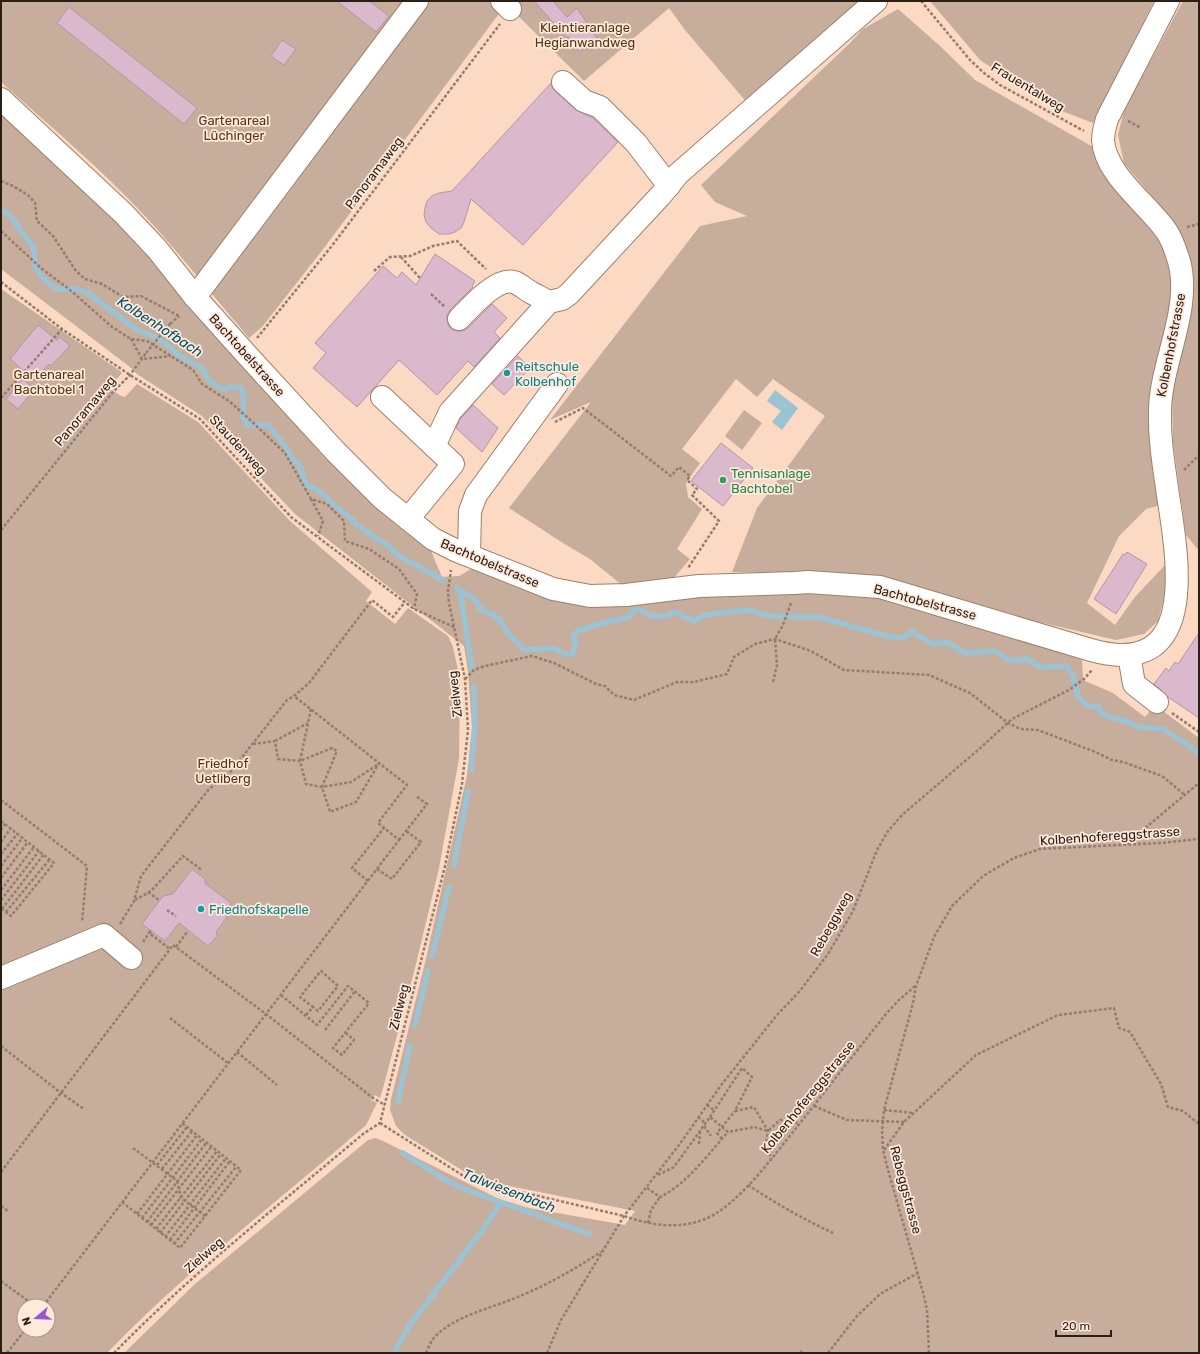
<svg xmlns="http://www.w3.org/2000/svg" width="1200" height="1354" font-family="Rubik,sans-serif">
	<rect width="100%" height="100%" fill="#fbd9c2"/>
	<!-- green -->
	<g fill="#c7ad9b" fill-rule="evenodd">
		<path d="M1 1H493L501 11 321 252 262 327 249 338C214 297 181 255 144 215 100 168 50 126 1 82Z"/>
		<path d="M503 1H868L749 105 685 30 669 8 584 81Z"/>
		<path d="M930 1H1154L1093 123 1054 108 980 60Z"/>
		<path d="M1183 1H1199V551L1186 535 1173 443 1172 393 1192 306V269L1186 246 1172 220 1124 163 1118 135 1124 110Z"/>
		<path d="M898 9 940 46 975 80 1093 147 1125 195 1171 258 1172 307 1161 505 1146 509 1119 536 1087 603 1115 625 1135 597 1165 565 1168 583 1158 621 1144 634 1116 640 1039 622 877 576 732 572 757 508 825 416 773 379 757 397 736 379 682 449 700 463 686 483 688 497 702 509 677 549 690 559 673 579 623 586 590 559 563 543 509 508 591 402 550 420 700 226 747 216 715 202 701 185 850 43 863 29Z"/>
		<path d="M1 112 113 216 336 463 396 525 431 551 442 577 459 576 471 569H481L548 597 772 591 878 595 1060 652 1082 660 1083 677 1085 681 1113 693 1145 717 1155 705 1199 738V1353H124L195 1284 368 1140 375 1138 381 1140 499 1199 529 1208 625 1225 635 1211 519 1188 491 1182 465 1172 405 1135 396 1126 390 1110 391 1099 426 959 467 775 472 728 468 671 464 646 295 514 202 416 137 374 130 367 1 269Z"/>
		<path d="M1 289 120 371 122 373 109 388 121 396 125 397 137 384 198 422 290 521 372 592 366 601 395 624 408 608 448 636 453 647 460 680 459 759 439 868 415 968 383 1088 380 1098 375 1095 371 1100 377 1103 366 1125C279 1201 187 1270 107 1353H1ZM24 1306H48V1330H24Z"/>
		<path d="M744 410 762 423 742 450 725 436Z"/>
	</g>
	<!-- water -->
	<path fill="#9cc3d3" d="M775 390 798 408 782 430 772 422 781 411 767 401Z"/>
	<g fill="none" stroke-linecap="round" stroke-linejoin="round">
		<!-- stream -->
		<g stroke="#9cc3d3" stroke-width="5.5">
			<path d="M1 211 8 213 34 248 35 266 44 279 57 289H76L88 293 137 330 153 336 165 343 177 354 203 369 208 379 221 389 232 387 241 388 244 396 243 416 247 425H268L286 447 290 456 300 466 306 485 319 491 361 528 388 546 399 556 443 580"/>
			<path d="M457 588 476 600 480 609 494 615 503 624 507 633 525 650 552 648 569 655 573 653 576 643 573 637 577 631 600 624 629 617 636 609 644 611 650 616H667L675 612 694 621 704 615 747 610 771 616 819 617 890 637 903 638 912 632 934 644 946 642 965 653 995 651 1011 661 1027 659 1041 667 1066 666 1073 676 1078 697 1089 707 1098 706 1103 715 1126 721 1136 727 1163 729 1199 753"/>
			<path d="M460 590 472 668"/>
			<path d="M471 770 475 725 474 687"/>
			<path d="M454 865 468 792"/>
			<path d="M432 956 449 887"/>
			<path d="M415 1025 428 971"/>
			<path d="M398 1101 410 1045"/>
			<path d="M403 1153 447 1181 462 1188 589 1234"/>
			<path d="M394 1353 409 1326 486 1225 500 1203"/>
		</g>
	</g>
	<!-- building -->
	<g fill="#dbb9cd" stroke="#b693a8">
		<path d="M337 1H369L389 16 376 32Z"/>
		<path d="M534 1H553L567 17 577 8 598 40 579 52 568 36 567 38Z"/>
		<path d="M69 7 197 108 184 124 57 23Z"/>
		<path d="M282 40 296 49 284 65 271 56Z"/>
		<path d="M551 83V86L555 91 576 110 593 118 618 142 523 245 471 199 464 222 461 228 455 232 449 234H439L431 228 426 222 424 215 425 208 427 201 432 196 439 193 452 191Z"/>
		<path d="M435 254 475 281 472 286 473 287 450 310 447 316V322L450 328 456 331H463L468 328 492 304 507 318 494 332 500 338 474 367 468 361 437 395 399 360 357 407 313 368 326 353 315 343 383 266 397 278 402 272 416 285Z"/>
		<path d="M38 325 57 340 60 337 70 346 51 366 49 364 34 380 10 359Z"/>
		<path d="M518 356 530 368 504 395 492 384Z"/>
		<path d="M23 379 35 389 18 409 6 399Z"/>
		<path d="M473 405 498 428 482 452 456 428 460 419Z"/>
		<path d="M721 443 753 468 723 506 691 481Z"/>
		<path d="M1127 552 1147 564 1116 614 1094 599 1123 554 1125 555Z"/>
		<path d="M1199 633V718L1168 697 1154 684 1166 668 1169 671 1175 662 1178 664Z"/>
		<path d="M192 869 204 878 206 884 231 903 224 912 227 917 216 932 217 936 208 946 179 923 165 941 142 924 163 896 173 894Z"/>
	</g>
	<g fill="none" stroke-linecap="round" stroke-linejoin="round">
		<!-- minor casing -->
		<g stroke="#9f806b" stroke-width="24">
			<g id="minor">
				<path d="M502 1 510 9"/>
				<path d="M563 82 584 101 600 107 636 143 669 186"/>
				<path d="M1 99 124 214 157 249 195 297 247 355 336 452 382 498 433 539 455 550 553 589 590 596 626 595 699 586 794 583 808 582 880 587 1091 650C1200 681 1178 559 1168 495 1164 467 1159 438 1160 410 1161 362 1192 309 1179 261 1176 252 1173 241 1167 232 1149 205 1105 175 1103 140 1103 133 1105 126 1107 119L1168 1"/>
				<path d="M195 297 417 1"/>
				<path d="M549 302 562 299 569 294 661 195 678 174 876 1"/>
				<path d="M382 397 453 464 408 519"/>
				<path d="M434 446 450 412 549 302C543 299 538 296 532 293 526 290 520 284 514 282 496 277 470 308 459 319"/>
				<path d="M469 555 470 511 476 495 557 384"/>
				<path d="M1129 655 1134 684 1157 702"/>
				<path d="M1 978 104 935 131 958"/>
			</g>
		</g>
		<!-- path -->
		<g stroke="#947d6d" stroke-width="2.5" stroke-dasharray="3 2" stroke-linecap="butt">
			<path d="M921 1 970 60 984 73 1000 85 1084 131"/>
			<path d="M1128 121 1141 128"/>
			<path d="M1 181 13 186 28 195 35 203 37 221 53 236 76 271 85 279 102 284 123 297 141 296 179 316"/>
			<path d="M1187 227 1199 224"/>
			<path d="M1 231 42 269 69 289 112 327 131 339 147 341 193 370 202 384 229 401 247 417 285 453 311 499 327 504 344 521 345 541 369 549 399 569 417 594 414 609"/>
			<path d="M401 257 420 278"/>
			<path d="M374 271 390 257 410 256 433 246 457 241 486 269"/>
			<path d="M1 282 62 329 130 375 200 419 291 517 414 609 454 627"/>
			<path d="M431 294 445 307"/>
			<path d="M170 324 179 316"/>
			<path d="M257 338 331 247 500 24"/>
			<path d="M131 339 142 359 171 356"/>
			<path d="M1 398 62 329"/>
			<path d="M555 422 583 408 671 476 679 467 690 476 687 480 697 489 692 495 719 521 688 568"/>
			<path d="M1184 470 1199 455"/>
			<path d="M311 499 323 521 318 536"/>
			<path d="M1 530 113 392 130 375 146 353"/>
			<path d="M465 679 474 670 485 666 532 656 554 663 596 684 605 686 614 695 634 700 677 682H694L727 674 734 657 755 644 775 639 811 651 844 670 929 675 970 693 1008 723 1020 729 1038 730 1093 751 1112 760 1123 762 1162 776 1185 795"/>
			<path d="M773 682 777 665 775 639 783 625 791 603"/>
			<path d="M311 709 300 761 332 748 337 751 322 787 351 782 377 765"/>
			<path d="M1172 713 1199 732"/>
			<path d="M275 741 308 723"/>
			<path d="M253 744 275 741 278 759 300 761 306 784 322 787 330 812 356 802 379 763"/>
			<path d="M1 800 87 866 82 922"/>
			<path d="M1 821 54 863 11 916 1 908"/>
			<path d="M1 830 5 824"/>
			<path d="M399 840 427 804 416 796"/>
			<path d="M1 842 11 828"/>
			<path d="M1126 844 1199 783"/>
			<path d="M1 854 18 833"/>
			<path d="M1 866 23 837"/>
			<path d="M377 869 392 879 421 842 406 831"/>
			<path d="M1 878 28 842"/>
			<path d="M368 881 352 868 384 828"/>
			<path d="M1 890 34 847"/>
			<path d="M148 892 160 901"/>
			<path d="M1 900 39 851"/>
			<path d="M135 900 151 891 183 856 202 870"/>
			<path d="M2 909 44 854"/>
			<path d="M167 910 176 916"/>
			<path d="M6 912 50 859"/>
			<path d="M120 924 134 901 141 876 209 789 228 775 287 700 294 696 309 683 372 600 393 617 405 602"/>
			<path d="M151 931 149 933 170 949"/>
			<path d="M143 942 149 933"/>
			<path d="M176 947 187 932"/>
			<path d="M281 995 317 1025 348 986 369 1003 333 1048 342 1055 354 1040 346 1033"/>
			<path d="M306 1015 313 1007 300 997 321 971 338 986 318 1011 313 1007"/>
			<path d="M170 1018 228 1063"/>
			<path d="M325 1030 355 991"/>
			<path d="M1 1046 61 1093 84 1109"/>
			<path d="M237 1052 277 1085"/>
			<path d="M707 1105 715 1111"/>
			<path d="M814 1106 847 1120 904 1122"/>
			<path d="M884 1110 913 1113"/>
			<path d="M698 1117 705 1123"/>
			<path d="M710 1117 742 1068 752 1077 735 1111 754 1107 768 1131 766 1143 771 1159"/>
			<path d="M380 1123 462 1175 474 1181 624 1216C650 1225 678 1230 705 1219 738 1206 774 1155 797 1127 826 1090 856 1052 885 1015L899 1000 915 986"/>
			<path d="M704 1126 711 1136"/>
			<path d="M722 1139 717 1133 735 1111"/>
			<path d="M699 1144 700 1132"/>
			<path d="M133 1148 177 1181 181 1198 205 1216"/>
			<path d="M884 1150 904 1122 976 1055 1058 1015 1114 1008 1119 1028 1130 1032 1161 1084 1168 1107 1183 1111 1199 1124"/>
			<path d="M157 1165 187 1127"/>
			<path d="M162 1169 192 1131"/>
			<path d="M1 1172 173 945 266 1014 373 1098 385 1105"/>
			<path d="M658 1175 674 1167 710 1117 728 1132 754 1127 768 1131 780 1120 799 1123"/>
			<path d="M748 1185C775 1203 803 1219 833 1233"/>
			<path d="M647 1188 660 1197C686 1185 709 1153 728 1132"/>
			<path d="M122 1202 180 1248 241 1170 182 1123"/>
			<path d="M1 1206 8 1211"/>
			<path d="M137 1214 197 1135"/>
			<path d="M142 1218 202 1139"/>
			<path d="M147 1222 206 1143"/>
			<path d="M648 1223 651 1210 660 1197"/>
			<path d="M151 1225 211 1147"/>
			<path d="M156 1229 217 1151"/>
			<path d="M160 1233 221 1154"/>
			<path d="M165 1237 226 1158"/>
			<path d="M170 1240 230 1161"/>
			<path d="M174 1244 236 1167"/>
			<path d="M1 1281 35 1306"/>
			<path d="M43 1306 399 840 378 823 407 785 294 696"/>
			<path d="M7 1353 25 1330"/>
			<path d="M114 1353C191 1274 279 1205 363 1134L380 1123 445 866 462 784 468 730 465 679 449 603 448 591 451 570"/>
			<path d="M426 1353C428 1349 430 1343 433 1339 452 1316 493 1308 520 1296 549 1284 575 1269 601 1252"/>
			<path d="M547 1353 561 1320 624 1216 679 1145 722 1084 777 1015 799 992 828 954 853 911 877 850 888 831 902 815 978 750 1012 719 1069 690 1084 679 1092 670"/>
			<path d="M800 1353 802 1351"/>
			<path d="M828 1353 857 1316 880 1294 918 1273"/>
			<path d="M929 1353 927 1310 924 1296 888 1170 883 1150 882 1131 884 1110 913 1003 916 986 934 937 952 906 983 876 1014 858 1040 849 1160 843 1199 839"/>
		</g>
		<!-- minor -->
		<use href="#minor" stroke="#fff" stroke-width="22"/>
		<!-- path-bridge -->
		<path stroke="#947d6d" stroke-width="2.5" stroke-dasharray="3 2" stroke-linecap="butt" d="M146 353 170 324"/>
	</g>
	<!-- markers -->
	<g fill="#0f9aa8" stroke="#fee9db" stroke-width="1.5">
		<circle cx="507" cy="373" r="4"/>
		<circle cx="201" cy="909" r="4"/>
	</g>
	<circle fill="#2e9e5b" stroke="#fee9db" stroke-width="1.5" cx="723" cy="480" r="4"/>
	<g text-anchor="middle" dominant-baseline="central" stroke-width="3.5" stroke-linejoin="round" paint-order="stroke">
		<!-- park labels -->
		<g font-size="13" fill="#5c3210" stroke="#fee9db">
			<text x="585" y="27">Kleintieranlage<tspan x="585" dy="15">Hegianwandweg</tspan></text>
			<text x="234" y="120">Gartenareal<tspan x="234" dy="15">Lüchinger</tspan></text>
			<text x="49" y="374">Gartenareal<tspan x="49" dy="15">Bachtobel 1</tspan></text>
			<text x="223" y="763">Friedhof<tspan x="223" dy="15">Uetliberg</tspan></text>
		</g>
		<!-- street labels -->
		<g font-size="13" fill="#2a1e15" stroke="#fee9db">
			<text transform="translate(1028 87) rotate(31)">Frauentalweg</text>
			<text transform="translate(374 173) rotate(-53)">Panoramaweg</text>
			<text transform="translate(1171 345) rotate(-79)">Kolbenhofstrasse</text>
			<text transform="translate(247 355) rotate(48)">Bachtobelstrasse</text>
			<text transform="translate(85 411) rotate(-50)">Panoramaweg</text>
			<text transform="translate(238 445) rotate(47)">Staudenweg</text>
			<text transform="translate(490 563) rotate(23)">Bachtobelstrasse</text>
			<text transform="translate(925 602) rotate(15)">Bachtobelstrasse</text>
			<text transform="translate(455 694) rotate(-96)">Zielweg</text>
			<text transform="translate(1110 836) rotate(-4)">Kolbenhofereggstrasse</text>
			<text transform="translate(831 924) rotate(-61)">Rebeggweg</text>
			<text transform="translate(399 1007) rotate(-76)">Zielweg</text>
			<text transform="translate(808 1097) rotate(-51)">Kolbenhofereggstrasse</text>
			<text transform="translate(906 1190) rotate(75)">Rebeggstrasse</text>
			<text transform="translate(204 1255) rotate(-41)">Zielweg</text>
		</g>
		<!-- culture labels -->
		<g font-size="13" fill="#0d838f" stroke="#fee9db" text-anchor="start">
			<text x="515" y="366">Reitschule<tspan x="515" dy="15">Kolbenhof</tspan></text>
			<text x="209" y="909">Friedhofskapelle</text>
		</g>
		<!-- leisure labels -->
		<g font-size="13" fill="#27864d" stroke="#fee9db" text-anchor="start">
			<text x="731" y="473">Tennisanlage<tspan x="731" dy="15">Bachtobel</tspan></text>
		</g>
		<!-- water labels -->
		<g font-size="14" font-style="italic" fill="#03526a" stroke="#fee9db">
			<text transform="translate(160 327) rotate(33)">Kolbenhofbach</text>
			<text transform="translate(509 1191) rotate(21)">Talwiesenbach</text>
		</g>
	</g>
	<!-- border -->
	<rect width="1200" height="1354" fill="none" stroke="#2a1e15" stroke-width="4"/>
	<!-- north arrow -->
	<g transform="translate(36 1318) rotate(251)"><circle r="19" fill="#fee9db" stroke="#a9988c"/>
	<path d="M0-3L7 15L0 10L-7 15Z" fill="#9955ca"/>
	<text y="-6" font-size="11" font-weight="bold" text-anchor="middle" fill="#2a1e15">N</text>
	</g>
	<!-- scale -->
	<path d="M1056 1330v6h55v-6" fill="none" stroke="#2a1e15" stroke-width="2"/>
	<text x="1062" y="1330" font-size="12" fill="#2a1e15" stroke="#fee9db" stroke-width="3" paint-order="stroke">20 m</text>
</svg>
